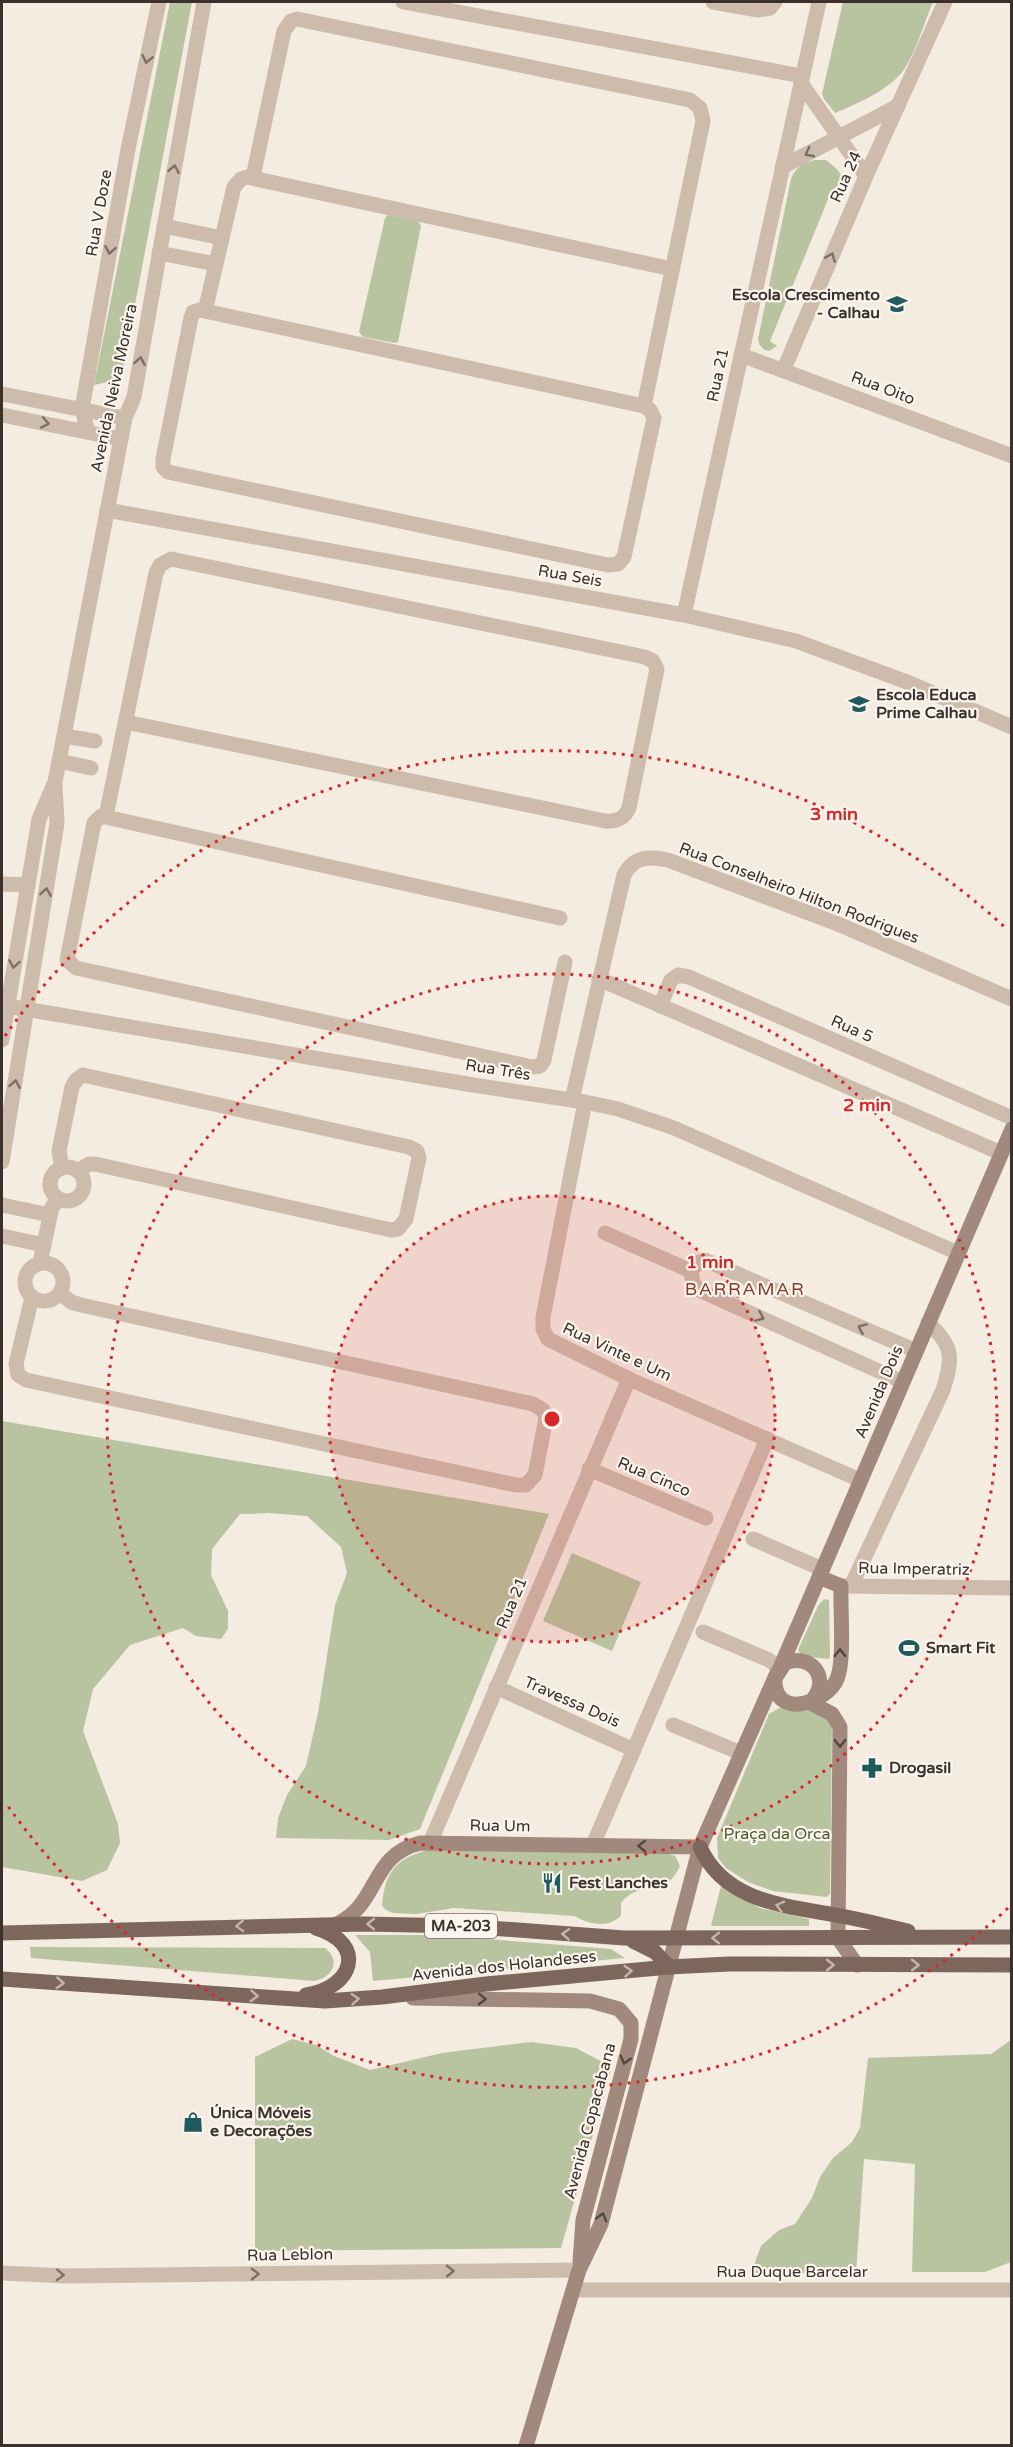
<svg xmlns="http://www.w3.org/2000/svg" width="1013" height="2447" font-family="'Varela Round',sans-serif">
	<rect width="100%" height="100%" fill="#f4ebe1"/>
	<!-- green -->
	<g fill="#b8c4a0">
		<path d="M170 2H192L121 379 94 385Z"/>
		<path d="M843 2H933C924 22 916 53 903 71 887 91 859 103 835 113L824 99 822 94Z"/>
		<path d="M815 160H826C841 171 847 179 845 198L831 192 770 341 777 346 769 351C762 349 760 347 758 339L791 179C796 167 802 163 815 160Z"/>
		<path d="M388 215 417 219 421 226 398 342 395 343 363 337 359 332 385 218Z"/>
		<path d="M2 1421 549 1514 420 1829 389 1840 276 1838 278 1818 287 1795 306 1766 318 1713 335 1605 347 1573 341 1547 307 1516 269 1513 240 1514 212 1549 211 1575 228 1611V1629L221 1639 196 1636 183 1628 130 1645 93 1689 83 1731 118 1824 120 1843 107 1870 82 1881 2 1867Z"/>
		<path d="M572 1553 641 1582 612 1651 543 1621Z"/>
		<path d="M824 1599 829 1600 830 1656 829 1659 802 1656 798 1650 818 1606Z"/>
		<path d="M781 1707 822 1712 832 1724 830 1894 827 1897 773 1891 748 1882 726 1868 718 1858 717 1838 769 1714Z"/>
		<path d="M433 1849 666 1853 675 1856 680 1866C664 1901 642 1877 621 1903V1916C606 1929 590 1924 574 1916L454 1908 416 1914 393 1913 386 1910 382 1906C385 1870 397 1857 433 1849Z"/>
		<path d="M721 1886 760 1908 809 1919V1926H711Z"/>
		<path d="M355 1935H437L611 1949 625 1958 373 1981 370 1952Z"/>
		<path d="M30 1947 325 1948C341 1960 333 1978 314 1981L31 1958Z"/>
		<path d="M292 2039 316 2045 334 2056 370 2070 442 2053 531 2042 576 2048 612 2067 561 2248 255 2251V2057Z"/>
		<path d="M1011 2040V2262L985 2272H912L915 2164 864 2159 856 2273H751L761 2246 779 2230 795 2224 812 2198 820 2177 833 2158 852 2142 860 2128 868 2058 991 2054Z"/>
	</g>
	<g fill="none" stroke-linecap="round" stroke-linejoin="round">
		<!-- minor -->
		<g stroke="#cdbbac" stroke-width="15">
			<path d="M403 2 802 76"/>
			<path d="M713 2 758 10 770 8 775 2"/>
			<path d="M801 83 866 176"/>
			<path d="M782 167 898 106"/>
			<path d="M253 177 284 31 291 21 297 19 690 100 700 108 703 121 644 406"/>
			<path d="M164 226 222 238"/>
			<path d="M159 253 216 264"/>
			<path d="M200 310 644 406 650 410 654 418 624 557 618 564 608 565 168 472 163 467V459L191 318 193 312Z"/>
			<path d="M205 311 234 187 241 179 247 177 672 269"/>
			<path d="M741 355 1012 456"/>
			<path d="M784 369 866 176 945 2"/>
			<path d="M684 615 819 2"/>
			<path d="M64 736 95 741"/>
			<path d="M59 761 91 768"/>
			<path d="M106 816 156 573 160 565 171 559 645 657 653 661 657 669 629 808C624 819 616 822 605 821L126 722"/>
			<path d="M2 884 28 885"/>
			<path d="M560 918 101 816 94 823 67 960 76 968 532 1067 540 1066 544 1060 565 962"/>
			<path d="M599 979 1001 1153"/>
			<path d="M660 1006 671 980 678 975 689 977 1012 1118"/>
			<path d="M572 1100 624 875C634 856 649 856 668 860L838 924 1012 999"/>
			<path d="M585 1102 543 1317V1329L548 1339 629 1379 860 1480"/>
			<circle cx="67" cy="1184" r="17"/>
			<path d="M62 1168 59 1151 72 1087 76 1080 83 1075 409 1147 417 1151 419 1158 406 1219 398 1229 391 1230 95 1164H89L78 1171"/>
			<path d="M2 1205 50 1215"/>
			<path d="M605 1233 691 1271"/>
			<path d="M2 1236 44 1245"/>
			<circle cx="44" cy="1282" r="19"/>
			<path d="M40 1263 52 1207 59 1199"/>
			<path d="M32 1297 16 1364 18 1375 26 1380 516 1485H526L535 1475 546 1418 543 1410 533 1404 81 1305 71 1302 60 1293"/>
			<path d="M903 1382 699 1290 693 1283 691 1271 699 1262 705 1260 916 1351"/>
			<path d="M589 1469 706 1518"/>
			<path d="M753 1539 822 1569"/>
			<path d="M851 1586 943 1390C953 1358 954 1346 928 1323"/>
			<path d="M703 1632 769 1660 780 1668"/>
			<path d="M496 1687 634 1750"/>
			<path d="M673 1725 741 1753"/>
			<path d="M430 1843 629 1379"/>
			<path d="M593 1845 767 1439"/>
		</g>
		<!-- tertiary -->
		<g stroke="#cdbbac" stroke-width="15">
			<path d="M2 394 125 418"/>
			<path d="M2 415 121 439"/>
			<path d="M88 432 82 409 128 149 159 2"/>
			<path d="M107 510 684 615 796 641 907 682 1012 727"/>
			<path d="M7 1006 473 1085 585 1102 618 1109 674 1128 958 1253"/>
			<path d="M2 1040 39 819 55 782 125 418 134 397 204 2"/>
			<path d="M2 1162 57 823 55 785"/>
			<path d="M841 1586 1012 1588"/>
			<path d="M2 2273 67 2276 579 2270"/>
			<path d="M573 2290H1012"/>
		</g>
		<!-- secondary -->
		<g stroke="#a18a7d" stroke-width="15">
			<path d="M780 1668 1012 1129"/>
			<path d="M814 1698C830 1676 810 1653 785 1663L775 1678C773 1722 828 1702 837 1679 845 1661 840 1608 841 1586L819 1577"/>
			<path d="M809 1702 832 1714 840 1727 838 1938 857 1965"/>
			<path d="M337 1924C381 1902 369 1856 420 1843L700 1847"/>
			<path d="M413 1998 590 2001 619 2009 631 2023V2039L583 2220 580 2261"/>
			<path d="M526 2446 579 2270 601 2224 700 1847 777 1673"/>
		</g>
		<!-- primary -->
		<g stroke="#7d675c" stroke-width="15">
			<path d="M700 1847C725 1903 788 1906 841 1916 864 1920 886 1926 908 1931"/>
			<path d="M2 1933 363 1924 464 1926 624 1938 1012 1937"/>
			<path d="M633 1941 655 1952 669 1967"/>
			<path d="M2 1979 325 2001 382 1997 486 1984 669 1967 729 1964 1012 1965"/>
			<path d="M306 1995C353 1988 368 1944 316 1928"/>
		</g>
	</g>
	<!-- one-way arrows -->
	<defs><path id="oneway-chevron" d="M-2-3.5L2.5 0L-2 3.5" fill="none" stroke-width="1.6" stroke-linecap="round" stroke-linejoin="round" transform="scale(1.5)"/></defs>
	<g stroke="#7d6f65">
		<use href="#oneway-chevron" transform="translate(147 59) rotate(102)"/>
		<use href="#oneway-chevron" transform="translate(809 153) rotate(152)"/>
		<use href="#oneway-chevron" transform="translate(174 169) rotate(-80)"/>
		<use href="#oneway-chevron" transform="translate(110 250) rotate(100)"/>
		<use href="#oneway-chevron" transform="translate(831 257) rotate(-67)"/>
		<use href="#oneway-chevron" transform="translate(140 361) rotate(-80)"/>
		<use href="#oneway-chevron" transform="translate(45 423) rotate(11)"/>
		<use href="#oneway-chevron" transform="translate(46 892) rotate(-81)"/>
		<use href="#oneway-chevron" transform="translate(14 964) rotate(100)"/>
		<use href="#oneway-chevron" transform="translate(15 1084) rotate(-80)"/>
		<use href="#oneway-chevron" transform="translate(760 1317) rotate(24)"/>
		<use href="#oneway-chevron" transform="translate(862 1328) rotate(-157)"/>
		<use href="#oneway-chevron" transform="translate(450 2271) rotate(-1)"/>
		<use href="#oneway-chevron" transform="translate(255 2274) rotate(-1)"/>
		<use href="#oneway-chevron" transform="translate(60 2275) rotate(2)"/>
	</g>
	<g stroke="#544640">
		<use href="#oneway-chevron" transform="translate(840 1653) rotate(-90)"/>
		<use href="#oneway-chevron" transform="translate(840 1743) rotate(90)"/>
		<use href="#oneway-chevron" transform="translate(642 1846) rotate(-179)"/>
		<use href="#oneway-chevron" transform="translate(482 1999) rotate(1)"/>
		<use href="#oneway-chevron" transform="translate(625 2060) rotate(105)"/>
		<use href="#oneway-chevron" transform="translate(602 2217) rotate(-74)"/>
	</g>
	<g stroke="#c2b5ac">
		<use href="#oneway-chevron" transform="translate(780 1906) rotate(-165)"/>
		<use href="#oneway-chevron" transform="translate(371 1924) rotate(-180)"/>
		<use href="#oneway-chevron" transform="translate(240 1926) rotate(178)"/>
		<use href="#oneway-chevron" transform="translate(566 1934) rotate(-176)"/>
		<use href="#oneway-chevron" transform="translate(716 1938) rotate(180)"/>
		<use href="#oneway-chevron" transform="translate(830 1965)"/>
		<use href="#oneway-chevron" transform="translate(915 1965)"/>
		<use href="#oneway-chevron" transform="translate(628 1971) rotate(-5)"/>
		<use href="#oneway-chevron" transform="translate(60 1983) rotate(4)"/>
		<use href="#oneway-chevron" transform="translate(254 1996) rotate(4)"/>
		<use href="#oneway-chevron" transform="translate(355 1999) rotate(-4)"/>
	</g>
	<!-- distance rings -->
	<circle cx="552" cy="1419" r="223" fill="#d62828" fill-opacity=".12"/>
	<g fill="none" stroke="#d62828" stroke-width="3" stroke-dasharray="3 6">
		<circle cx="552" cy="1419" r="223"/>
		<circle cx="552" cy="1419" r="445"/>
		<path d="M1008 1908A668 668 0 0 1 5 1802M5 1036A668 668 0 0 1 1008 930"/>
	</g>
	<!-- icons -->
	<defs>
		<g id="school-bare" transform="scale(1.62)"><path d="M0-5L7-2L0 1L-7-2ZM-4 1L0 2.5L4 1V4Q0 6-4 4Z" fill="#1f5a5e" stroke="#fbf5ee" stroke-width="2.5" paint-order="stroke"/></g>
		<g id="stadium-bare" transform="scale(1.62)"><path d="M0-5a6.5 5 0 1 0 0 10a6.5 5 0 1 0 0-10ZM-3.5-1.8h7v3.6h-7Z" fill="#1f5a5e" stroke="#fbf5ee" stroke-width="2.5" paint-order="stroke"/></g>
		<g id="pharmacy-bare" transform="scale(1.62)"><path d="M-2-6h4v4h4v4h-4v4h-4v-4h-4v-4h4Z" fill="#1f5a5e" stroke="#fbf5ee" stroke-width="2.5" paint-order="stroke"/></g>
		<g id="restaurant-bare" transform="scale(1.62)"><path d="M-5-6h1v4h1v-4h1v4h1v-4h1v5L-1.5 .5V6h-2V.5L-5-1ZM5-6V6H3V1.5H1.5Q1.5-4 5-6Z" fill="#1f5a5e" stroke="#fbf5ee" stroke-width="2.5" paint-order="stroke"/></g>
		<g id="shop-bare" transform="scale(1.62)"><path d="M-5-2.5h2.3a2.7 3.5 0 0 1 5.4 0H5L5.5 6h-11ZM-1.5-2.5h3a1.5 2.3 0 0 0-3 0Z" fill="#1f5a5e" stroke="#fbf5ee" stroke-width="2.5" paint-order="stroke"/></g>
	</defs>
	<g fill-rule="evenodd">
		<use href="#school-bare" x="897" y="304"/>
		<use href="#school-bare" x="859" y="704"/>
		<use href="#stadium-bare" x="909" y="1648"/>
		<use href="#pharmacy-bare" x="872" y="1768"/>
		<use href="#restaurant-bare" x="552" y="1883"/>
		<use href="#shop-bare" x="193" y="2122"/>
	</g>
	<g text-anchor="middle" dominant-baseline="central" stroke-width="4.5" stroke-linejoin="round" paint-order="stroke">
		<!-- shield labels -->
		<rect fill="#fbf5ee" stroke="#756b66" stroke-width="1.5" x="425" y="1914" width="72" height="24" rx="4.5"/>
		<g font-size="15" font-weight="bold" fill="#3b302b">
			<text x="461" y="1926">MA-203</text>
		</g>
		<!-- street labels -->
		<g font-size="16" fill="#3b302b" stroke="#fbf5ee">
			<text transform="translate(846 177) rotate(-66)">Rua 24</text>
			<text transform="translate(99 213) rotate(-80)">Rua V Doze</text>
			<text transform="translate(718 375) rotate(-78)">Rua 21</text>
			<text transform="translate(114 388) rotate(-78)">Avenida Neiva Moreira</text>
			<text transform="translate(883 388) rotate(21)">Rua Oito</text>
			<text transform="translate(570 576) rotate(10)">Rua Seis</text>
			<text transform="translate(799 893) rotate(21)">Rua Conselheiro Hilton Rodrigues</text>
			<text transform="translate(852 1029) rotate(24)">Rua 5</text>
			<text transform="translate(498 1070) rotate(9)">Rua Três</text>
			<text transform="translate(617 1352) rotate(25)">Rua Vinte e Um</text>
			<text transform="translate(879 1392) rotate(-67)">Avenida Dois</text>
			<text transform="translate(654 1477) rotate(23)">Rua Cinco</text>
			<text transform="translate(914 1569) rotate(1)">Rua Imperatriz</text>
			<text transform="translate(512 1603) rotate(-67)">Rua 21</text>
			<text transform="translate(572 1702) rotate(24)">Travessa Dois</text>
			<text transform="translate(500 1826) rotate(1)">Rua Um</text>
			<text transform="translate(504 1966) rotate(-6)">Avenida dos Holandeses</text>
			<text transform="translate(590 2121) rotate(-75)">Avenida Copacabana</text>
			<text transform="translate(290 2255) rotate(-1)">Rua Leblon</text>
			<text x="792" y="2272">Rua Duque Barcelar</text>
		</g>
		<!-- poi labels -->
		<g font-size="16" font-weight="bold" fill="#3b302b" stroke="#fbf5ee" text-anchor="start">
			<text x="880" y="295" text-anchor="end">Escola Crescimento<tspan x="880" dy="18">- Calhau</tspan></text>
			<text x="876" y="695">Escola Educa<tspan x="876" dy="18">Prime Calhau</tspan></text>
			<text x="926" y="1648">Smart Fit</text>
			<text x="889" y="1768">Drogasil</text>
			<text x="569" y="1883">Fest Lanches</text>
			<text x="210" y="2113">Única Móveis<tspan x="210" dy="18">e Decorações</tspan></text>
		</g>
		<!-- park labels -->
		<g font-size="16" fill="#4a5a2e" stroke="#fbf5ee">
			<text x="777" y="1834">Praça da Orca</text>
		</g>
		<!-- neighbourhood labels -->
		<g font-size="18" letter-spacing="1.5" fill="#8c3b22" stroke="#fbf5ee">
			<text x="745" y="1289">BARRAMAR</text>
		</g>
	</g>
	<circle cx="552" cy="1419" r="9" fill="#d62828" stroke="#fbf5ee" stroke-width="3"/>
	<g font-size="18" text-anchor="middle" font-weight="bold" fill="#d62828" stroke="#fbf5ee" stroke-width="4.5" stroke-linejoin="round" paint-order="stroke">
		<text x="834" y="820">3 min</text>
		<text x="867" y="1111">2 min</text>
		<text x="710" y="1268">1 min</text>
	</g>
	<!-- border -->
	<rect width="1013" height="2447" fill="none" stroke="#3b302b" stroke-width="6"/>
</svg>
